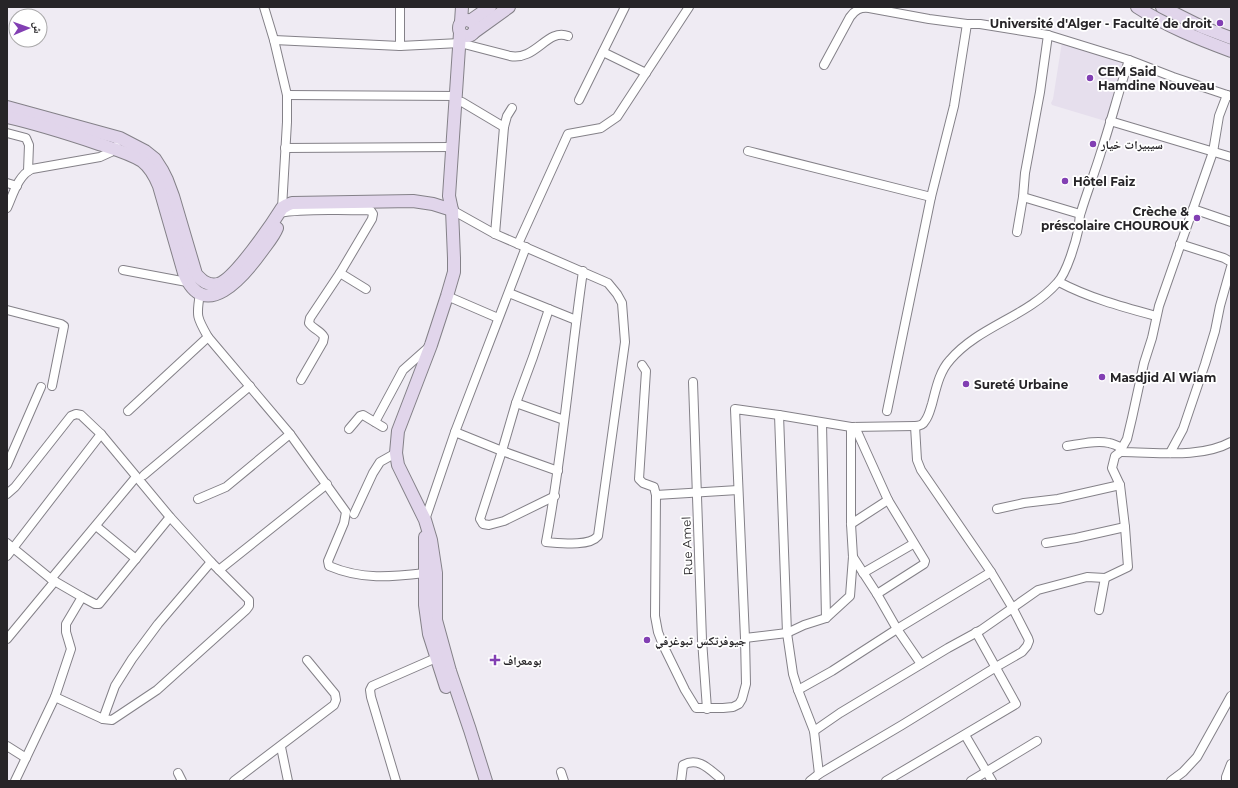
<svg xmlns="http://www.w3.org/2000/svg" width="1238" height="788" font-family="Montserrat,'Noto Naskh Arabic',sans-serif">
	<rect width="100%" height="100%" fill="#efebf3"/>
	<!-- built -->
	<g fill="#e6dfed">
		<path d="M1172 7H1231V30L1187 16Z"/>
		<path d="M1062 42 1129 62 1112 123 1052 105 1051 103 1053 99Z"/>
	</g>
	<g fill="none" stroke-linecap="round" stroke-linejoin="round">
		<!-- street casing -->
		<g stroke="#848188" stroke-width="10">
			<g id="street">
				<path d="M264 7 274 40 287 95V122L282 208"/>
				<path d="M274 40 400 46 460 43 510 56C536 61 547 28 568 36"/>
				<path d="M400 46V7"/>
				<path d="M603 52 646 73"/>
				<path d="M824 65 850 17C855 10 860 7 869 8L929 19 967 24H980L1048 35 1129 60 1173 77 1230 96"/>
				<path d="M287 95 457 96"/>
				<path d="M579 100 625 7"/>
				<path d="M462 102 504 127"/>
				<path d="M1110 121 1231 157"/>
				<path d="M7 133 26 138 29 145 28 171"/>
				<path d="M285 148 452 147"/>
				<path d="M748 151 931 197"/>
				<path d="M7 183 17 186"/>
				<path d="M1023 197 1080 214"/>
				<path d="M7 208C13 195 18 175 32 169L100 157 111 152 116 146"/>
				<path d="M1193 209 1231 222"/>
				<path d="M452 210 495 234 608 283 617 294 622 303 625 342 598 536C589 547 560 543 546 542 563 453 570 361 583 271"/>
				<path d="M279 213C308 208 338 211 367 210L371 211 373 214 372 219 340 273 310 318 309 323C313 329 321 331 324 337L323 342 301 380"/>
				<path d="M1017 232 1023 197 1025 173 1040 92 1048 35"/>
				<path d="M495 234 504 127 507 116 512 108"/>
				<path d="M518 244 568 134 601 128 617 117 689 7"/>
				<path d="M1180 244 1224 258 1231 262"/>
				<path d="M123 270 187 282"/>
				<path d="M340 273 366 289"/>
				<path d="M1059 282C1089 298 1123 307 1156 316"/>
				<path d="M509 293 576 320"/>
				<path d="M200 294C196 316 197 318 208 337L290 434 346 512 344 523 328 561 329 566C362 580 390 577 425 573"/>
				<path d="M447 296 498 318"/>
				<path d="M549 309 533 357 516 403 502 451 480 519 483 524 489 525 504 521 555 496"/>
				<path d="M7 310 61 324 64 326 52 386"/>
				<path d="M642 365 646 371 639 479 643 483 654 487 656 495 655 616 658 632 663 645 685 690 696 708H723L733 707 739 704 742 699 746 684 745 638 735 409 779 415 851 427 915 426C920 426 923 425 925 421 929 416 930 410 932 404 936 389 939 372 950 360 979 326 1027 317 1057 283 1067 273 1076 241 1079 227 1079 222 1079 217 1081 212 1087 192 1095 172 1101 152 1111 122 1119 90 1129 60"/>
				<path d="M693 382 702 640 707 709"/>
				<path d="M516 403 564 420"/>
				<path d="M128 411 208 337"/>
				<path d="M887 411 931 197 954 106 967 24"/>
				<path d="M779 415 787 633 793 674 798 690 814 731 819 774"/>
				<path d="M375 422 403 370 430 346"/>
				<path d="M822 423 826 618"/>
				<path d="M855 427 888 500 925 561 924 564 877 594"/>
				<path d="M349 429 360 416 363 415 383 427"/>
				<path d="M455 432 502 451 558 471"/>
				<path d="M1067 446C1080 444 1096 440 1109 443 1114 444 1118 446 1122 448V452C1156 452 1200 459 1231 442"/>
				<path d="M1170 453 1183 429 1205 364 1215 331 1220 306 1231 267"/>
				<path d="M7 465 41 387"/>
				<path d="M144 475 250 386"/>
				<path d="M7 494 15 487 71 416 76 414 81 415 101 434 170 517 211 562 249 600V606L246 610 157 690 112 720 103 719 55 697"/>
				<path d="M656 495 738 490"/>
				<path d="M198 499 226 487 290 434"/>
				<path d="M997 509 1024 503 1058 499 1120 485"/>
				<path d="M354 514 373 473 380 462 396 453"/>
				<path d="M425 520 455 432 526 247"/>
				<path d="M851 524 888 500"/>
				<path d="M96 526 136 559"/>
				<path d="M7 543 51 579 82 597 95 604H99L170 517"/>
				<path d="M1046 543 1076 538 1125 527"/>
				<path d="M7 556 101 434"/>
				<path d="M853 557 877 594 897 629 921 664"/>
				<path d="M219 570 327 484"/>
				<path d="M863 573 913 544"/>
				<path d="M51 579 136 477"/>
				<path d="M1099 610 1105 578"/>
				<path d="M745 638 787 633 804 625 826 618 850 596 853 557 851 524V427"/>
				<path d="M7 639 55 581"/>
				<path d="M798 690 832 671 897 629 991 572"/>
				<path d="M103 719 115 686 132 659 158 624 211 562"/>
				<path d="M814 731 840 713 948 648 981 630 1038 590 1087 577 1105 578 1128 567 1125 527 1120 485 1112 468 1115 456 1119 453 1127 439 1132 418 1144 363 1152 338 1159 306 1213 152 1219 116 1227 95"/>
				<path d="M965 735 992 781"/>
				<path d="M7 746 26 758"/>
				<path d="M281 747 288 781"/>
				<path d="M561 772 564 781"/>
				<path d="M178 773 182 781"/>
				<path d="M15 781 55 697 71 649 66 632V624L82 597"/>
				<path d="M234 781 334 705 336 700 335 694 307 660"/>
				<path d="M396 781 371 697 370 690 372 686 436 658"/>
				<path d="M681 781 683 765C698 757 708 768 720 778"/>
				<path d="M810 781 819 774 902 725 996 667 1022 652 1027 646 1029 641 1028 638 1012 607 991 572 921 470 917 460 915 426"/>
				<path d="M886 781 1016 704 976 632"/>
				<path d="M971 781 1037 741"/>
				<path d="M1171 781 1183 772 1197 757 1231 696"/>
				<path d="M1226 781V777L1231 764"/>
			</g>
		</g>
		<!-- secondary casing -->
		<g stroke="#848188" stroke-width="14">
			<g id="secondary">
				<path d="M1137 7C1166 26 1199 39 1231 51"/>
				<path d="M1162 7 1202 27 1231 38"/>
				<circle cx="467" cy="28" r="8"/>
				<path d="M470 21 490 7"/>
				<path d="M461 22 462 7"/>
				<path d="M460 33 449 196 452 210 454 258V272L447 296 431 345 398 431 396 453 398 465 425 520 431 540 436 573V620L450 671 470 730 486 781"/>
				<path d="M473 33 509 7"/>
				<path d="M7 107 120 138 145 151 155 159 162 170 167 180 173 196 196 274C202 281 208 286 218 284 234 280 272 224 282 208L287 205 292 203 413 201 433 204 452 210"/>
				<path d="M7 117C38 124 69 134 99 144 114 149 129 153 142 161 151 168 155 176 159 186L184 273C204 324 244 276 262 251 267 244 274 236 277 228"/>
				<path d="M425 537V605L429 634 446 687"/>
			</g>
		</g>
		<!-- street -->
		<use href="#street" stroke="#fff" stroke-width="8"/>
		<!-- secondary -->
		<use href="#secondary" stroke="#e1d5eb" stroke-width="12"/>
	</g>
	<!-- markers -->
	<g fill="#823fb3" stroke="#fff" stroke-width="1.5">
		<circle cx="1220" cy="23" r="4"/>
		<circle cx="1090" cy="78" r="4"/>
		<circle cx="1093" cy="144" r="4"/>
		<circle cx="1065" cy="181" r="4"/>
		<circle cx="1197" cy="218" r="4"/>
		<circle cx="1102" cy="377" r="4"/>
		<circle cx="966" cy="384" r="4"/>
		<circle cx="647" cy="640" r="4"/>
		<path d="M493 654h4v4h4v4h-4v4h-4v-4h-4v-4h4z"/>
	</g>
	<g text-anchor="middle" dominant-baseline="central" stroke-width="3.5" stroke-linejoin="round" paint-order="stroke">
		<!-- poi labels -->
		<g font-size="12" font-weight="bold" fill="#272528" stroke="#fff" text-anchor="start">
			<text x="1212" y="23" text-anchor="end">Université d'Alger - Faculté de droit</text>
			<text x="1098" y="71">CEM Said<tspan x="1098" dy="14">Hamdine Nouveau</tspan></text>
			<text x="1101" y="144">سيبيرات خيار</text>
			<text x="1073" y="181">Hôtel Faiz</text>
			<text x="1189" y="211" text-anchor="end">Crèche &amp;<tspan x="1189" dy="14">préscolaire CHOUROUK</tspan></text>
			<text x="1110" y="377">Masdjid Al Wiam</text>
			<text x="974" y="384">Sureté Urbaine</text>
			<text x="655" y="640">جيوفرتكس تبوغرفي</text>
			<text x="503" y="660">بومعراف</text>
		</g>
		<!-- street labels -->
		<g font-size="12" fill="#272528" stroke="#fff">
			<text transform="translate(687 546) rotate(-92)">Rue Amel</text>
		</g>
	</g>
	<!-- border -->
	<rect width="1238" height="788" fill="none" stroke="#272528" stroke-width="16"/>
	<!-- north arrow -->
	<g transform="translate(28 28) rotate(88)"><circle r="19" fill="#ffffff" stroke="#a9a8a9"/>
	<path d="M0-3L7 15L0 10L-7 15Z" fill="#823fb3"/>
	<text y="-6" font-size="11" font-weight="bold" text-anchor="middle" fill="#272528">ش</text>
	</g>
</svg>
